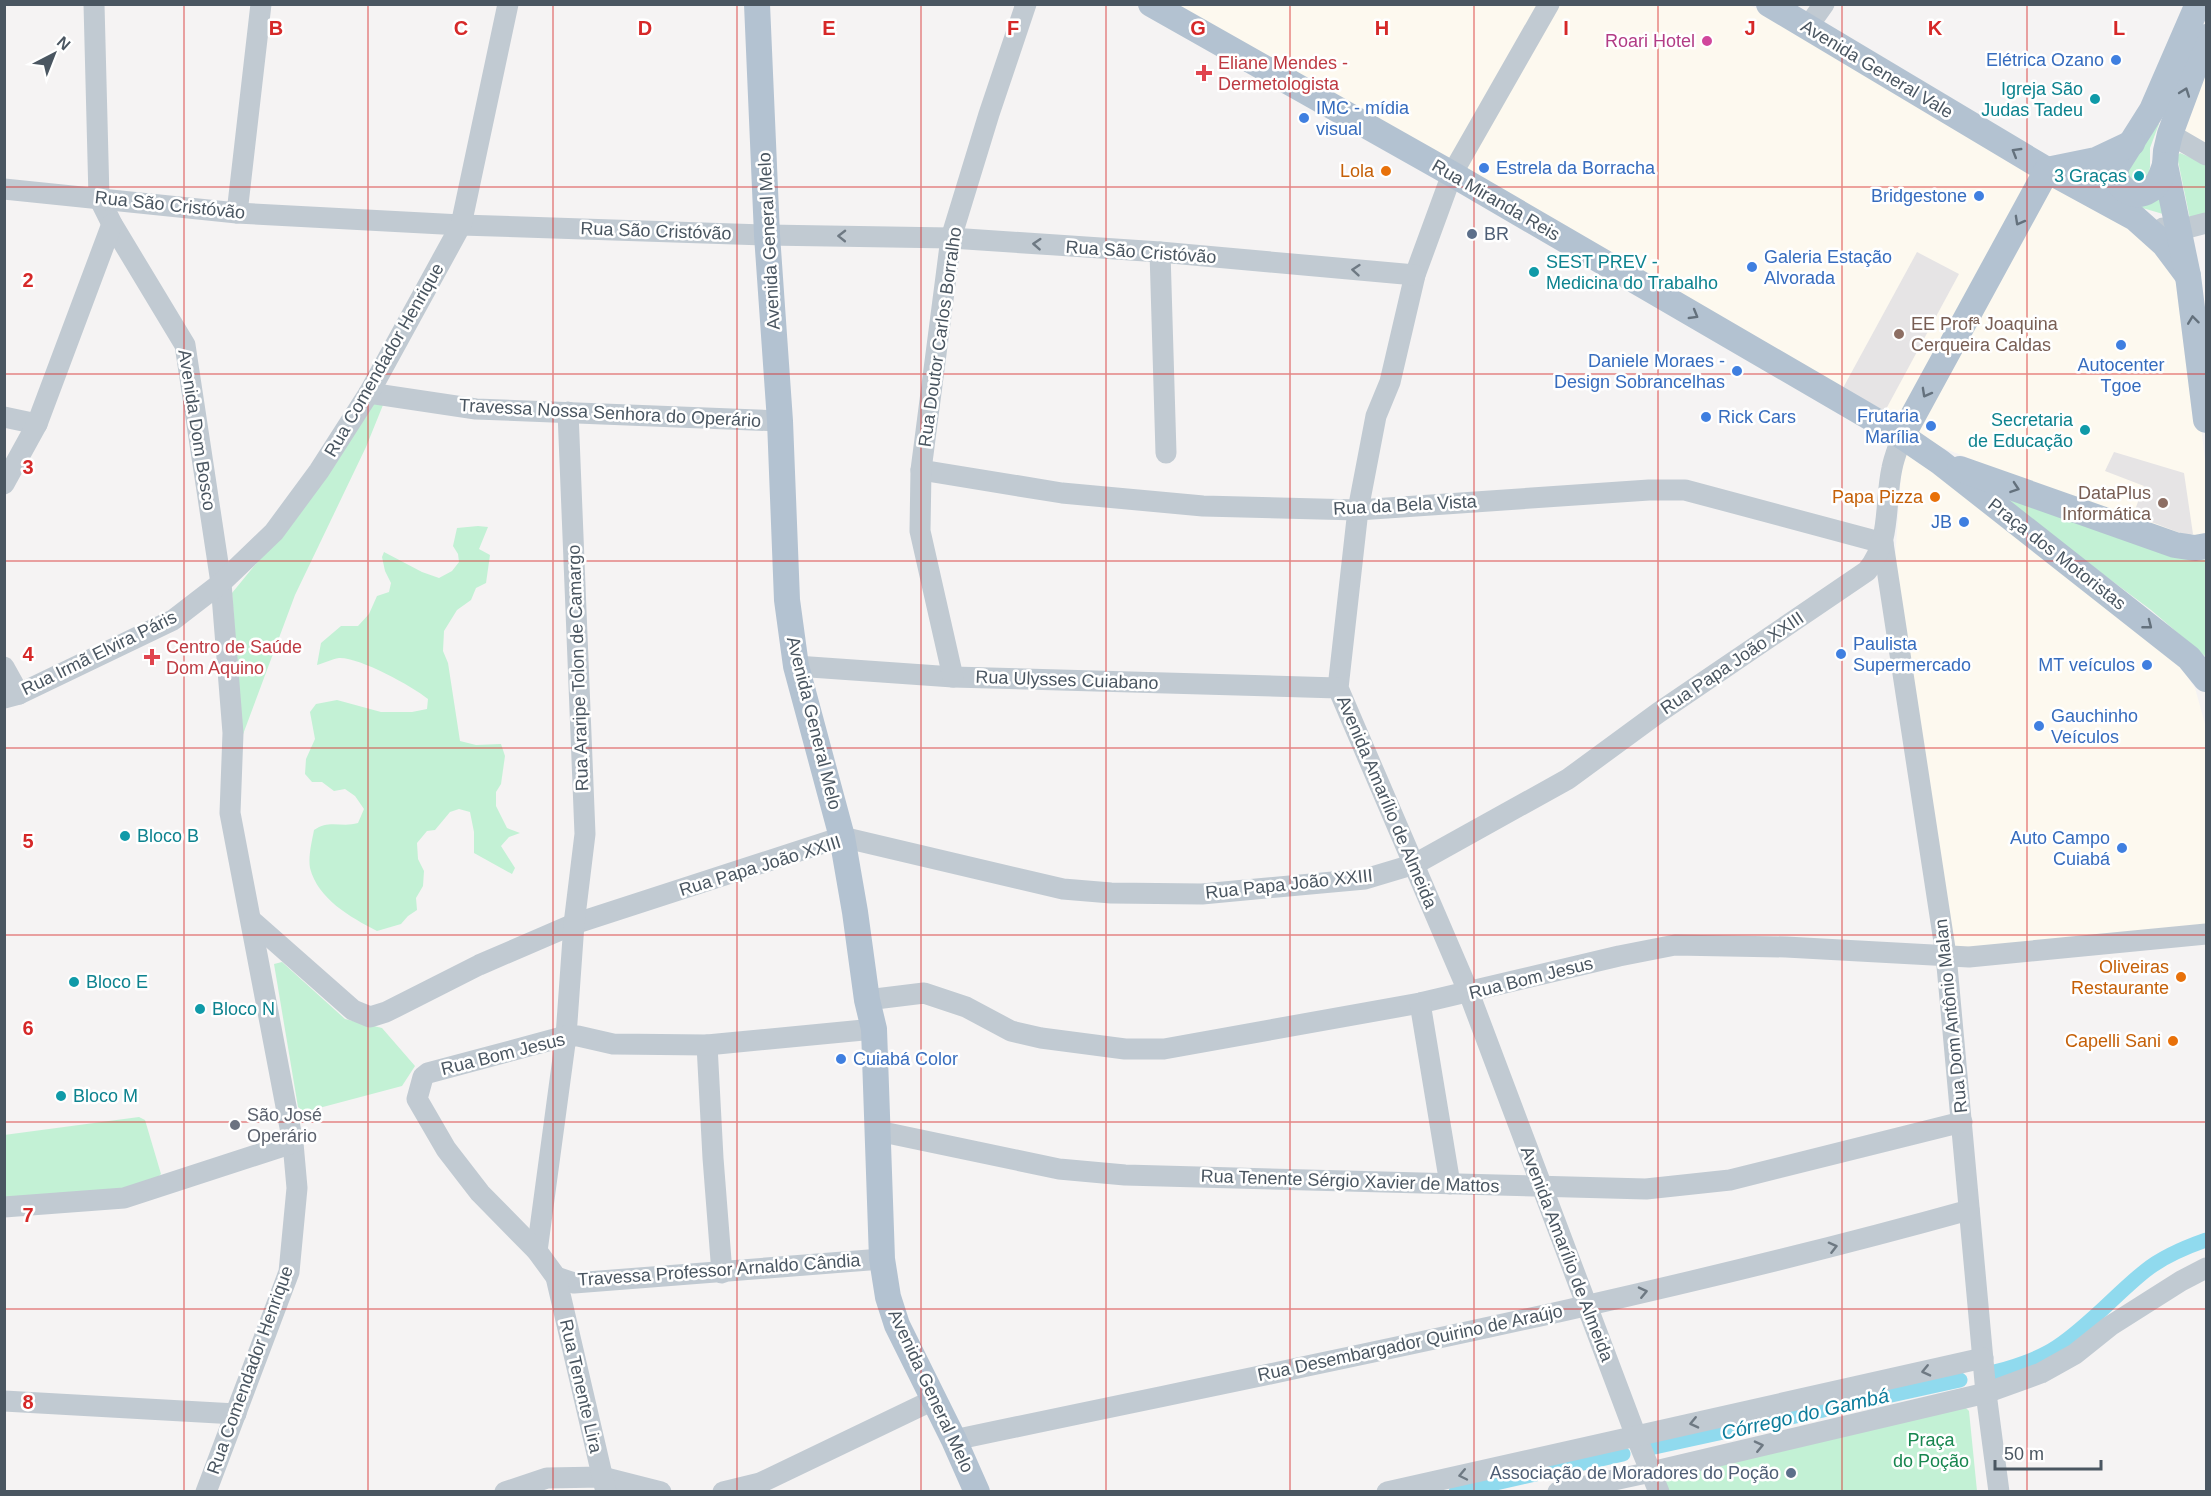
<svg xmlns="http://www.w3.org/2000/svg" width="2211" height="1496" font-family="Helvetica,sans-serif">
	<rect width="100%" height="100%" fill="#f5f3f3"/>
	<!-- commercial -->
	<g fill="#fdf9ef">
		<path d="M1748 4 2024 163 2031 180 1897 422 1459 174 1558 5Z"/>
		<path d="M1159 5H1543L1445 168Z"/>
		<path d="M2206 54V145L2179 131Z"/>
		<path d="M2057 184 2132 226 2161 255 2186 302 2206 468V545L2150 530 1943 448 1910 429 2049 186Z"/>
		<path d="M1903 449 2180 666 2195 688 2205 724 2206 744V929L1946 957 1895 559Z"/>
	</g>
	<!-- education -->
	<g fill="#e6e4e5">
		<path d="M1917 252 1959 274 1885 411 1843 388Z"/>
		<path d="M2114 452 2184 473 2193 534 2188 536 2133 515 2144 486 2105 471Z"/>
	</g>
	<!-- green -->
	<g fill="#c3f1d5">
		<path d="M2153 121 2159 124 2150 148V167L2148 178 2130 184 2125 169Z"/>
		<path d="M2180 153 2206 164V215L2190 219 2177 156Z"/>
		<path d="M2115 161 2110 177 2161 186 2163 214 2139 207 2072 172Z"/>
		<path d="M375 402 383 405 366 447 295 595 242 737 232 593 320 486Z"/>
		<path d="M2003 493 2176 555 2206 560V657L2151 610 2001 498Z"/>
		<path d="M478 526 488 527 479 549 490 555 486 583 476 588 471 600 457 610 444 631 443 651 448 663 460 741 476 745 501 744 505 756 501 784 496 792V806L507 828 520 833 509 837 501 846 515 868 512 874 474 853V832L470 812 459 809 450 812 435 830 427 831 417 843 418 859 424 871 423 886 416 898 417 910 408 916 401 924 377 931C350 917 318 899 310 868 308 856 312 841 314 830 330 819 341 828 358 823L364 809 355 796 345 789 334 791 322 782H312L305 774 306 759 315 739 310 712 316 704 337 700 381 712H412L427 709 428 699C412 686 359 657 339 658 332 659 324 663 317 665L321 643 341 626H358L369 614 377 596 389 592 391 583 385 571 382 557 384 552 422 572 439 578 452 571 459 562 458 554 453 546 457 528Z"/>
		<path d="M282 962 345 1019 382 1028 415 1066 402 1086 304 1112 298 1107 274 964Z"/>
		<path d="M139 1117 145 1120 161 1174C143 1196 36 1199 5 1202L4 1135Z"/>
		<path d="M1960 1402 1969 1411 1977 1491 1665 1492 1659 1477Z"/>
	</g>
	<g fill="none" stroke-linecap="round" stroke-linejoin="round">
		<!-- canal -->
		<g stroke="#90daee" stroke-width="15">
			<path d="M1989 1373C2010 1369 2039 1359 2057 1347 2090 1325 2115 1295 2145 1271 2162 1257 2186 1247 2206 1240"/>
			<path d="M1650 1448 1960 1380"/>
			<path d="M1456 1492 1623 1454"/>
		</g>
		<!-- minor -->
		<g stroke="#c1cad2" stroke-width="21">
			<path d="M94 4 99 198 112 224 185 345 221 583 233 733 230 813 293 1143 297 1188 289 1272 206 1492"/>
			<path d="M1549 4 1452 174 1415 275 1390 382 1376 416 1358 510 1338 688 1469 993 1636 1436 1659 1492"/>
			<path d="M1807 28 1824 4"/>
			<path d="M2170 134 2206 155"/>
			<path d="M4 189 237 213 461 225 767 235 951 238 1160 252 1415 275"/>
			<path d="M237 213 261 4"/>
			<path d="M2163 228 2179 230 2206 223"/>
			<path d="M1160 252 1166 453"/>
			<path d="M369 393 476 409 780 421"/>
			<path d="M4 417 37 424"/>
			<path d="M921 470 1062 493 1203 506 1358 510 1649 490H1685L1883 543"/>
			<path d="M4 484 37 424 112 224"/>
			<path d="M1883 543 1946 955 1986 1393 1999 1492"/>
			<path d="M796 666 953 677 1338 688"/>
			<path d="M4 667 19 694"/>
			<path d="M953 677 920 531 921 470 951 238 989 114 1026 4"/>
			<path d="M4 698 19 694 173 620 221 583 274 532 319 471 369 393 461 225 508 4"/>
			<path d="M252 921 353 1010 370 1017 386 1012 479 965 574 924 842 837 1063 889 1111 893 1202 894 1365 879 1415 864 1568 779 1658 713 1867 571C1892 541 1884 504 1892 468 1894 457 1899 446 1902 436"/>
			<path d="M867 1000 924 993 966 1007 1011 1031 1041 1038 1125 1049H1164L1420 1003 1619 956 1675 945 1786 947 1969 957 2206 934"/>
			<path d="M1420 1003 1450 1184"/>
			<path d="M707 1045 713 1158 722 1273"/>
			<path d="M878 1131 1059 1169 1125 1175 1646 1189 1730 1180 1962 1122"/>
			<path d="M4 1207 124 1198 293 1143"/>
			<path d="M537 1251 566 1036 574 924 585 834 568 412"/>
			<path d="M556 1277 574 1283 882 1259"/>
			<path d="M4 1401 236 1414"/>
			<path d="M954 1440C1293 1368 1635 1303 1969 1210"/>
			<path d="M505 1492 547 1478 602 1477 661 1492"/>
			<path d="M606 1492 556 1277 537 1251 480 1193 446 1149 417 1099 423 1077 428 1073 566 1036H578L613 1044 707 1045 874 1029"/>
			<path d="M723 1492 760 1483 933 1400"/>
			<path d="M1387 1492 1983 1358"/>
			<path d="M1558 1492 1651 1472 1986 1393 2041 1373 2075 1354 2110 1326 2181 1281 2206 1268"/>
		</g>
		<!-- major -->
		<g stroke="#b3c2d1" stroke-width="26">
			<path d="M757 4 767 235 780 421 787 600 796 666 842 837 855 912 867 1000 874 1029 882 1259 888 1297 897 1325 954 1440 977 1492"/>
			<path d="M1151 4 1452 174 1902 436 1940 462 2189 658 2206 679"/>
			<path d="M1769 4 2047 170 2135 218 2164 244 2188 276"/>
			<path d="M2206 37 2170 134 2166 151 2165 165 2188 276 2206 420"/>
			<path d="M2165 165C2162 174 2159 185 2150 190 2132 202 2113 186 2116 167L2152 110 2198 4"/>
			<path d="M1902 436 2047 170 2096 160 2132 143"/>
			<path d="M1960 469 2175 545 2195 548 2206 546"/>
		</g>
	</g>
	<!-- one-way arrows -->
	<defs><path id="oneway-chevron" d="M-2-3.5L2.5 0L-2 3.5" fill="none" stroke-width="1.6" stroke-linecap="round" stroke-linejoin="round" transform="scale(1.5)"/></defs>
	<g stroke="#64717d">
		<use href="#oneway-chevron" transform="translate(2185 92) rotate(-70)"/>
		<use href="#oneway-chevron" transform="translate(2016 152) rotate(-149)"/>
		<use href="#oneway-chevron" transform="translate(2019 221) rotate(119)"/>
		<use href="#oneway-chevron" transform="translate(1694 315) rotate(30)"/>
		<use href="#oneway-chevron" transform="translate(2193 320) rotate(-97)"/>
		<use href="#oneway-chevron" transform="translate(1926 393) rotate(119)"/>
		<use href="#oneway-chevron" transform="translate(2015 488) rotate(19)"/>
		<use href="#oneway-chevron" transform="translate(2148 625) rotate(38)"/>
	</g>
	<g stroke="#6e7983">
		<use href="#oneway-chevron" transform="translate(842 236) rotate(-179)"/>
		<use href="#oneway-chevron" transform="translate(1037 244) rotate(-176)"/>
		<use href="#oneway-chevron" transform="translate(1356 270) rotate(-175)"/>
		<use href="#oneway-chevron" transform="translate(1833 1247) rotate(-14)"/>
		<use href="#oneway-chevron" transform="translate(1643 1292) rotate(-13)"/>
		<use href="#oneway-chevron" transform="translate(1926 1371) rotate(167)"/>
		<use href="#oneway-chevron" transform="translate(1694 1423) rotate(167)"/>
		<use href="#oneway-chevron" transform="translate(1759 1446) rotate(-13)"/>
		<use href="#oneway-chevron" transform="translate(1463 1475) rotate(168)"/>
	</g>
	<!-- grid -->
	<path fill="none" stroke="#d62828" stroke-width="1.5" stroke-opacity="0.55" d="M184 4V1492M368 4V1492M553 4V1492M737 4V1492M921 4V1492M1106 4V1492M1290 4V1492M1474 4V1492M1658 4V1492M1842 4V1492M2027 4V1492M4 187H2206M4 374H2206M4 561H2206M4 748H2206M4 935H2206M4 1122H2206M4 1309H2206"/>
	<!-- markers -->
	<circle fill="#d1479c" stroke="#fff" stroke-width="2" cx="1707" cy="41" r="6"/>
	<g fill="#3f7fe0" stroke="#fff" stroke-width="2">
		<circle cx="2116" cy="60" r="6"/>
		<circle cx="1304" cy="118" r="6"/>
		<circle cx="1484" cy="168" r="6"/>
		<circle cx="1979" cy="196" r="6"/>
		<circle cx="1752" cy="267" r="6"/>
		<circle cx="2121" cy="345" r="6"/>
		<circle cx="1737" cy="371" r="6"/>
		<circle cx="1706" cy="417" r="6"/>
		<circle cx="1931" cy="426" r="6"/>
		<circle cx="1964" cy="522" r="6"/>
		<circle cx="1841" cy="654" r="6"/>
		<circle cx="2147" cy="665" r="6"/>
		<circle cx="2039" cy="726" r="6"/>
		<circle cx="2122" cy="848" r="6"/>
		<circle cx="841" cy="1059" r="6"/>
	</g>
	<g fill="#e0444e" stroke="#fff" stroke-width="2">
		<path d="M1201 64h6v6h6v6h-6v6h-6v-6h-6v-6h6z"/>
		<path d="M149 648h6v6h6v6h-6v6h-6v-6h-6v-6h6z"/>
	</g>
	<g fill="#0f9aa8" stroke="#fff" stroke-width="2">
		<circle cx="2095" cy="99" r="6"/>
		<circle cx="2139" cy="176" r="6"/>
		<circle cx="1534" cy="272" r="6"/>
		<circle cx="2085" cy="430" r="6"/>
		<circle cx="125" cy="836" r="6"/>
		<circle cx="74" cy="982" r="6"/>
		<circle cx="200" cy="1009" r="6"/>
		<circle cx="61" cy="1096" r="6"/>
	</g>
	<g fill="#e8710a" stroke="#fff" stroke-width="2">
		<circle cx="1386" cy="171" r="6"/>
		<circle cx="1935" cy="497" r="6"/>
		<circle cx="2181" cy="977" r="6"/>
		<circle cx="2173" cy="1041" r="6"/>
	</g>
	<g fill="#5c6f8a" stroke="#fff" stroke-width="2">
		<circle cx="1472" cy="234" r="6"/>
		<circle cx="1791" cy="1473" r="6"/>
	</g>
	<g fill="#8d6e63" stroke="#fff" stroke-width="2">
		<circle cx="1899" cy="334" r="6"/>
		<circle cx="2163" cy="503" r="6"/>
	</g>
	<circle fill="#6b7280" stroke="#fff" stroke-width="2" cx="235" cy="1125" r="6"/>
	<g text-anchor="middle" dominant-baseline="central" stroke-width="5" stroke-linejoin="round" paint-order="stroke">
		<!-- hotel labels -->
		<g font-size="18" fill="#b23c85" stroke="#fff" text-anchor="end">
			<text x="1695" y="41">Roari Hotel</text>
		</g>
		<!-- shop labels -->
		<g font-size="18" fill="#366cbe" stroke="#fff" text-anchor="end">
			<text x="2104" y="60">Elétrica Ozano</text>
			<text x="1316" y="108" text-anchor="start">IMC - mídia<tspan x="1316" dy="21">visual</tspan></text>
			<text x="1496" y="168" text-anchor="start">Estrela da Borracha</text>
			<text x="1967" y="196">Bridgestone</text>
			<text x="1764" y="257" text-anchor="start">Galeria Estação<tspan x="1764" dy="21">Alvorada</tspan></text>
			<text x="1725" y="361">Daniele Moraes -<tspan x="1725" dy="21">Design Sobrancelhas</tspan></text>
			<text x="2121" y="365" text-anchor="middle">Autocenter<tspan x="2121" dy="21">Tgoe</tspan></text>
			<text x="1919" y="416">Frutaria<tspan x="1919" dy="21">Marília</tspan></text>
			<text x="1718" y="417" text-anchor="start">Rick Cars</text>
			<text x="1952" y="522">JB</text>
			<text x="1853" y="644" text-anchor="start">Paulista<tspan x="1853" dy="21">Supermercado</tspan></text>
			<text x="2135" y="665">MT veículos</text>
			<text x="2051" y="716" text-anchor="start">Gauchinho<tspan x="2051" dy="21">Veículos</tspan></text>
			<text x="2110" y="838">Auto Campo<tspan x="2110" dy="21">Cuiabá</tspan></text>
			<text x="853" y="1059" text-anchor="start">Cuiabá Color</text>
		</g>
		<!-- health labels -->
		<g font-size="18" fill="#be3a42" stroke="#fff" text-anchor="start">
			<text x="1218" y="63">Eliane Mendes -<tspan x="1218" dy="21">Dermetologista</tspan></text>
			<text x="166" y="647">Centro de Saúde<tspan x="166" dy="21">Dom Aquino</tspan></text>
		</g>
		<!-- street labels -->
		<g font-size="18" fill="#4a5661" stroke="#fff">
			<text transform="translate(1877 69) rotate(31)">Avenida General Vale</text>
			<text transform="translate(1496 200) rotate(30)">Rua Miranda Reis</text>
			<text transform="translate(170 205) rotate(6)">Rua São Cristóvão</text>
			<text transform="translate(656 231) rotate(2)">Rua São Cristóvão</text>
			<text transform="translate(769 241) rotate(-93)">Avenida General Melo</text>
			<text transform="translate(1141 252) rotate(4)">Rua São Cristóvão</text>
			<text transform="translate(940 337) rotate(-82)">Rua Doutor Carlos Borralho</text>
			<text transform="translate(384 360) rotate(-60)">Rua Comendador Henrique</text>
			<text transform="translate(610 413) rotate(3)">Travessa Nossa Senhora do Operário</text>
			<text transform="translate(197 430) rotate(81)">Avenida Dom Bosco</text>
			<text transform="translate(1405 505) rotate(-3)">Rua da Bela Vista</text>
			<text transform="translate(2057 554) rotate(38)">Praça dos Motoristas</text>
			<text transform="translate(99 653) rotate(-26)">Rua Irmã Elvira Páris</text>
			<text transform="translate(1732 663) rotate(-34)">Rua Papa João XXIII</text>
			<text transform="translate(578 668) rotate(-92)">Rua Araripe Tolon de Camargo</text>
			<text transform="translate(1067 680) rotate(2)">Rua Ulysses Cuiabano</text>
			<text transform="translate(814 723) rotate(76)">Avenida General Melo</text>
			<text transform="translate(1387 802) rotate(67)">Avenida Amarílio de Almeida</text>
			<text transform="translate(760 866) rotate(-17)">Rua Papa João XXIII</text>
			<text transform="translate(1289 884) rotate(-6)">Rua Papa João XXIII</text>
			<text transform="translate(1531 978) rotate(-14)">Rua Bom Jesus</text>
			<text transform="translate(1951 1016) rotate(-96)">Rua Dom Antônio Malan</text>
			<text transform="translate(503 1054) rotate(-14)">Rua Bom Jesus</text>
			<text transform="translate(1350 1181) rotate(2)">Rua Tenente Sérgio Xavier de Mattos</text>
			<text transform="translate(1567 1254) rotate(69)">Avenida Amarílio de Almeida</text>
			<text transform="translate(719 1270) rotate(-4)">Travessa Professor Arnaldo Cândia</text>
			<text transform="translate(1410 1343) rotate(-12)">Rua Desembargador Quirino de Araújo</text>
			<text transform="translate(250 1370) rotate(-70)">Rua Comendador Henrique</text>
			<text transform="translate(581 1386) rotate(77)">Rua Tenente Lira</text>
			<text transform="translate(931 1391) rotate(65)">Avenida General Melo</text>
		</g>
		<!-- culture labels -->
		<g font-size="18" fill="#0d838f" stroke="#fff" text-anchor="start">
			<text x="2083" y="89" text-anchor="end">Igreja São<tspan x="2083" dy="21">Judas Tadeu</tspan></text>
			<text x="2127" y="176" text-anchor="end">3 Graças</text>
			<text x="1546" y="262">SEST PREV -<tspan x="1546" dy="21">Medicina do Trabalho</tspan></text>
			<text x="2073" y="420" text-anchor="end">Secretaria<tspan x="2073" dy="21">de Educação</tspan></text>
			<text x="137" y="836">Bloco B</text>
			<text x="86" y="982">Bloco E</text>
			<text x="212" y="1009">Bloco N</text>
			<text x="73" y="1096">Bloco M</text>
		</g>
		<!-- food labels -->
		<g font-size="18" fill="#c56008" stroke="#fff" text-anchor="end">
			<text x="1374" y="171">Lola</text>
			<text x="1923" y="497">Papa Pizza</text>
			<text x="2169" y="967">Oliveiras<tspan x="2169" dy="21">Restaurante</tspan></text>
			<text x="2161" y="1041">Capelli Sani</text>
		</g>
		<!-- service labels -->
		<g font-size="18" fill="#4e5e75" stroke="#fff" text-anchor="start">
			<text x="1484" y="234">BR</text>
			<text x="1779" y="1473" text-anchor="end">Associação de Moradores do Poção</text>
		</g>
		<!-- education labels -->
		<g font-size="18" fill="#785e54" stroke="#fff" text-anchor="start">
			<text x="1911" y="324">EE Profª Joaquina<tspan x="1911" dy="21">Cerqueira Caldas</tspan></text>
			<text x="2151" y="493" text-anchor="end">DataPlus<tspan x="2151" dy="21">Informática</tspan></text>
		</g>
		<!-- worship labels -->
		<g font-size="18" fill="#5b616d" stroke="#fff" text-anchor="start">
			<text x="247" y="1115">São José<tspan x="247" dy="21">Operário</tspan></text>
		</g>
		<!-- park labels -->
		<g font-size="18" fill="#17864f" stroke="#fff">
			<text x="1931" y="1440">Praça<tspan x="1931" dy="21">do Poção</tspan></text>
		</g>
		<!-- water labels -->
		<g font-size="20" font-style="italic" fill="#0c7c9b" stroke="#fff">
			<text transform="translate(1805 1414) rotate(-13)">Córrego do Gambá</text>
		</g>
	</g>
	<g font-size="20" text-anchor="middle" font-weight="bold" fill="#d62828" stroke="#fff" stroke-width="5" stroke-linejoin="round" paint-order="stroke">
		<text x="276" y="35">B</text>
		<text x="461" y="35">C</text>
		<text x="645" y="35">D</text>
		<text x="829" y="35">E</text>
		<text x="1013" y="35">F</text>
		<text x="1198" y="35">G</text>
		<text x="1382" y="35">H</text>
		<text x="1566" y="35">I</text>
		<text x="1750" y="35">J</text>
		<text x="1935" y="35">K</text>
		<text x="2119" y="35">L</text>
		<text x="28" y="287">2</text>
		<text x="28" y="474">3</text>
		<text x="28" y="661">4</text>
		<text x="28" y="848">5</text>
		<text x="28" y="1035">6</text>
		<text x="28" y="1222">7</text>
		<text x="28" y="1409">8</text>
	</g>
	<!-- border -->
	<rect width="2211" height="1496" fill="none" stroke="#4a5661" stroke-width="12"/>
	<!-- north arrow -->
	<g transform="translate(54 54) rotate(42)" stroke="#ffffff" stroke-width="4.5" paint-order="stroke">
	<path d="M0-4.5L10 22L0 15L-10 22Z" fill="#4a5661"/>
	<text y="-9" font-size="16" font-weight="bold" text-anchor="middle" fill="#4a5661">N</text>
	</g>
	<!-- scale -->
	<path d="M1995 1460v9h106v-9" fill="none" stroke="#4a5661" stroke-width="3"/>
	<text x="2004" y="1460" font-size="18" fill="#4a5661" stroke="#ffffff" stroke-width="4.5" paint-order="stroke">50 m</text>
</svg>
